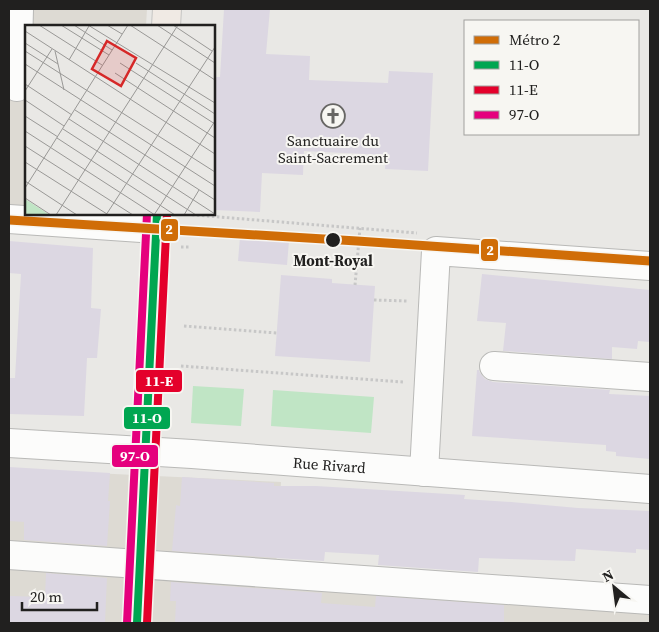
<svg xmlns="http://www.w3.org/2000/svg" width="659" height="632" font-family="'Source Serif 4',serif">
	<rect width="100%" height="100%" fill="#e9e8e5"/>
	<!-- built -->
	<g fill="#dddad3">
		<path d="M16 9H147L146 26H26V209L9 208V69Z"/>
		<path d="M9 469 281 482 276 569 650 598V623H9Z"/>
	</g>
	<!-- green -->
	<g fill="#c0e5c5">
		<path d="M193 386 244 389 241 426 191 423Z"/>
		<path d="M273 390 374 397 371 433 271 426Z"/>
	</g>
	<!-- building -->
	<g fill="#dcd7e2">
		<path d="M224 9H270L266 54 310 56 309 80 388 83 389 71 433 73 428 171 385 169 386 155 304 151 303 175 262 173 260 212 214 210 216 148H214V112L216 77H220Z"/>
		<path d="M240 237 289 241 287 265 238 261Z"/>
		<path d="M9 241 93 248 91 308 101 309 97 358H87L84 416 9 414V378H15L21 274 9 273Z"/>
		<path d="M482 274 650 290V342L638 341 637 349 612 347V359L503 351 506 323 477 321Z"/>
		<path d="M281 275 332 279V283L375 286 370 362 275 356Z"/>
		<path d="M477 370H479L480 373 485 379 493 382 610 390 609 394 650 396V459L616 456V452L606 451V445L472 436Z"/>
		<path d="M9 467 110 473 108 501H110L107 546 24 540V522L9 521Z"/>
		<path d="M182 477 274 483V486H316L465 495 464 499 511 502 578 508 650 511V550L636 549V553L576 549 575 561 479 558 478 572 378 565 379 555 325 552 324 561 172 551 176 505 180 506Z"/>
		<path d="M46 573 107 578 105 623H9L10 596 45 597Z"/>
		<path d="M171 582 322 593 321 603 375 607 376 596 504 605V623H175L176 601H170Z"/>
	</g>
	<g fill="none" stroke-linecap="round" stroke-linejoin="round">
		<!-- minor casing -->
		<g stroke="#b9b9b7" stroke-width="30">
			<g id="minor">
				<path d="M17 87 19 9"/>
				<path d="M9 219 156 229"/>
				<path d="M494 366 650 377"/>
				<path id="s1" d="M9 443 192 454 650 489"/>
				<path d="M424 472 436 251 650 266"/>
				<path d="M9 555 650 600"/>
			</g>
		</g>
		<!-- major casing -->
		<g stroke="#c6c6c4" stroke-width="30">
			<g id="major">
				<path d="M166 26 167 9"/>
				<path d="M137 623 157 214"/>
			</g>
		</g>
		<!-- path -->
		<g stroke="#c7c7c7" stroke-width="3" stroke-dasharray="2.5 2.5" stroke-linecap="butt">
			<path d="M182 214 417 233"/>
			<path d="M181 247H189"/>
			<path d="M355 285 360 228"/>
			<path d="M374 300 408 301"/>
			<path d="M184 326 277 333"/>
			<path d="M181 366 403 382"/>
		</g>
		<!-- minor -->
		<use href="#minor" stroke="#fcfcfb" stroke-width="28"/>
		<!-- major -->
		<use href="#major" stroke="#f0eae4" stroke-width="28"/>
		<!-- bus-1 casing -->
		<g stroke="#f7f6f2" stroke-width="11">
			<path id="bus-1" d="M137 623 157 214"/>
		</g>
		<!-- bus-2 casing -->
		<g stroke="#f7f6f2" stroke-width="11">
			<path id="bus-2" d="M147 623 167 214"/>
		</g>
		<!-- bus-3 casing -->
		<g stroke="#f7f6f2" stroke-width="11">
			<path id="bus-3" d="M127 623 147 214"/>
		</g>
		<!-- bus-1 -->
		<use href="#bus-1" stroke="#00a651" stroke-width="8"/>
		<!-- bus-2 -->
		<use href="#bus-2" stroke="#e4002b" stroke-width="8"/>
		<!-- bus-3 -->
		<use href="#bus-3" stroke="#e5007d" stroke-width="8"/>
		<!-- metro-1 casing -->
		<g stroke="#f7f6f2" stroke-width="12">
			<path id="metro-1" d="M9 220 357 241 650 261"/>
		</g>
		<!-- metro-1 -->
		<use href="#metro-1" stroke="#d06d07" stroke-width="9"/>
	</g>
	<!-- icons -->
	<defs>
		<g id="church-ring" transform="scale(1.25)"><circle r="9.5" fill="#f7f6f2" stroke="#676664" stroke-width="1.5"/><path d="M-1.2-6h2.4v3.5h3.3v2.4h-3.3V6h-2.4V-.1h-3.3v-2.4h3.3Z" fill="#676664"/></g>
	</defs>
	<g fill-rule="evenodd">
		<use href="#church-ring" x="333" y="116"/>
	</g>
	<!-- markers -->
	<circle fill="#21201f" stroke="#f7f6f2" stroke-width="2" cx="333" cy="240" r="8"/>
	<g text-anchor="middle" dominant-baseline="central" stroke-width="4" stroke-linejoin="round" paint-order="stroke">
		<!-- poi labels -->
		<g font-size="15" fill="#21201f" stroke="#f7f6f2">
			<text x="333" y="140">Sanctuaire du<tspan x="333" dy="17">Saint-Sacrement</tspan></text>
		</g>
		<!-- stop labels -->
		<g font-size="15" font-weight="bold" fill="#21201f" stroke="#f7f6f2">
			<text x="333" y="260">Mont-Royal</text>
		</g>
		<!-- street labels -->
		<g font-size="15" fill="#21201f" stroke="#f7f6f2">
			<text stroke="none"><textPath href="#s1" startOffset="321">Rue Rivard</textPath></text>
		</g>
	</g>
	<!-- overview -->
	<g transform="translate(25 25)">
		<rect width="190" height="190" fill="#e9e8e5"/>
		<path d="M0 174 25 190H0Z" fill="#c0e5c5"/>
		<path fill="none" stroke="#999896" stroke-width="1" d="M14 0 77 40M36 0 84 30M49 0 87 25M63 0 190 78M82 0 97 9M105 0 190 55M132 0 190 38M148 0 187 26M0 6 190 129M0 18 33 39M0 26 190 147M30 26 39 65M44 35 64 1M95 38 190 99M111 38 190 89M0 39 190 161M90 48 190 113M0 59 47 90M0 66 27 24M0 75 39 101M50 85 190 175M0 91 33 112M44 94 190 189M38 104 171 190M0 106 130 190M32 113 150 190M0 121 108 190M0 137 82 189M0 156 52 190M0 163 103 0M0 173 26 190M31 190 153 0M81 190 190 22M129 190 190 96M159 190 174 165"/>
		<path fill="#d62828" fill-opacity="0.15" stroke="#d62828" stroke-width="2.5" d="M82 16 111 33 96 61 67 44Z"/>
		<rect width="190" height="190" fill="none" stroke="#21201f" stroke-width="2.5"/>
	</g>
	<g stroke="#f7f6f2" stroke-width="2">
		<rect x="160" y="218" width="19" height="24" rx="5" fill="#d06d07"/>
		<rect x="480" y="238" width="19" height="24" rx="5" fill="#d06d07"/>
		<rect x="135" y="369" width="48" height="24" rx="5" fill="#e4002b"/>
		<rect x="123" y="406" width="48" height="24" rx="5" fill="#00a651"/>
		<rect x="111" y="444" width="48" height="24" rx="5" fill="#e5007d"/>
	</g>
	<g font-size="14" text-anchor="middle" font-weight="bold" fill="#fff">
		<text x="169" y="234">2</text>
		<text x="490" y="255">2</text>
		<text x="159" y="386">11-E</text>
		<text x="147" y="423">11-O</text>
		<text x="135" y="461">97-O</text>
	</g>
	<!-- border -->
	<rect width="659" height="632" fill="none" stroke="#21201f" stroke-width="20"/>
	<!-- legend -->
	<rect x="464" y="20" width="175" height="115" fill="#f7f6f2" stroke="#a1a09e"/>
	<rect x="474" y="36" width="25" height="8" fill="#d06d07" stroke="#a1a09e"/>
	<text x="509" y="45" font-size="15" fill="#21201f">Métro 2</text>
	<rect x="474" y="61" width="25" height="8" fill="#00a651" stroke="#a1a09e"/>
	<text x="509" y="70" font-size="15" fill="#21201f">11-O</text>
	<rect x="474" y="86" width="25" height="8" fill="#e4002b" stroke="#a1a09e"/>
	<text x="509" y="95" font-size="15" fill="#21201f">11-E</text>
	<rect x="474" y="111" width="25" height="8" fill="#e5007d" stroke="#a1a09e"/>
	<text x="509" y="120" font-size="15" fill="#21201f">97-O</text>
	<!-- north arrow -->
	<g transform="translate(614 587) rotate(331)" stroke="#f7f6f2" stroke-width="4" paint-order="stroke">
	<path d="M0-4L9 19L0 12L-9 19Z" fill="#21201f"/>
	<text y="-8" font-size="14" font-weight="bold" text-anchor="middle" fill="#21201f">N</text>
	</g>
	<!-- scale -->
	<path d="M22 602v8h75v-8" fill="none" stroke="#21201f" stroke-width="2.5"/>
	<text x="30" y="602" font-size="15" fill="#21201f" stroke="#f7f6f2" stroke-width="4" paint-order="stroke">20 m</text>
</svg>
